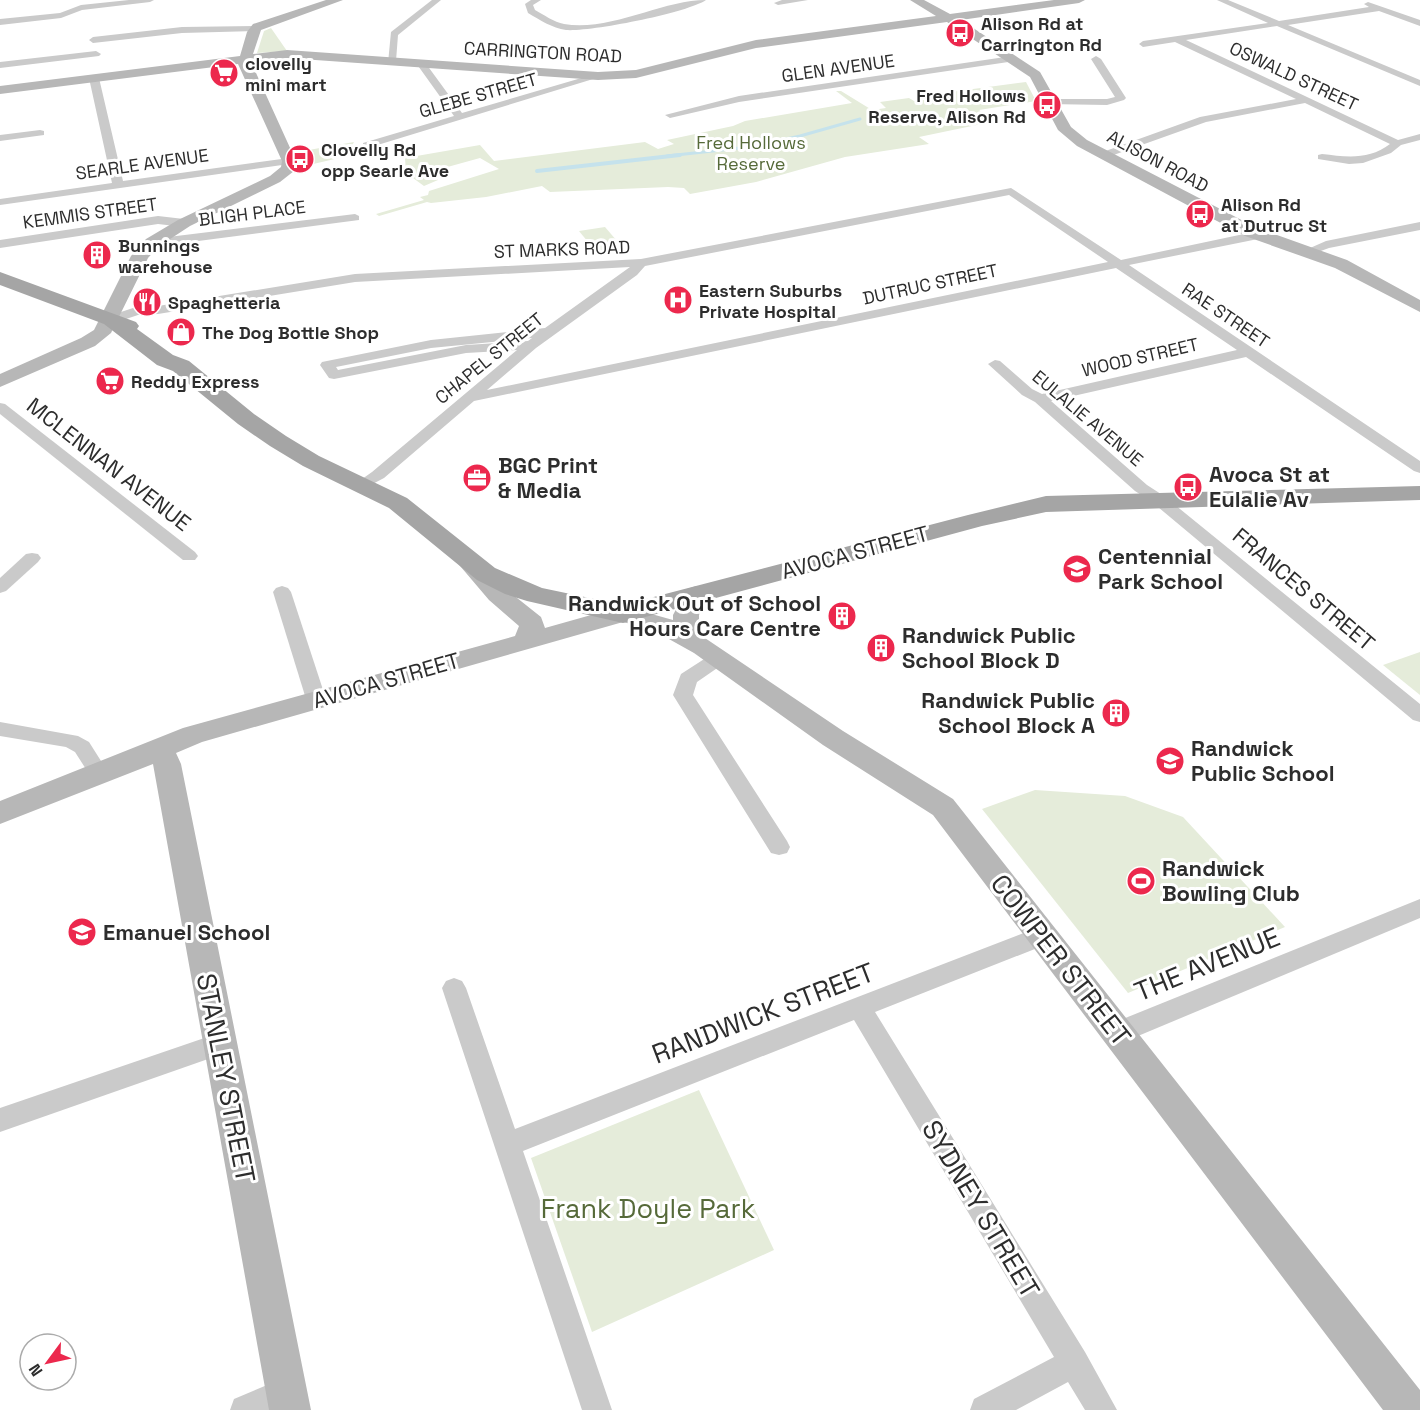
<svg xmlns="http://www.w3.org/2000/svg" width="1420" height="1410" font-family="'Space Grotesk',sans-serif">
	<rect width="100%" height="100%" fill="#fff"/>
	<!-- green -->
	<g fill="#e5ecda">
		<path d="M271 28 287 51 257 53 264 31Z"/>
		<path d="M1026 82 1036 101 979 110 996 121 919 137 929 144 845 157 756 182 690 194 684 188 668 187 550 192 542 186 486 197 431 203 427 202 379 216 376 214 424 200 420 197 428 195 429 191 499 169 480 158 433 171 438 180 424 186 406 173 405 158 480 145 494 161 645 142 658 149 674 144 667 140 733 126 745 121 852 103 836 91H841L872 110 886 108 880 102 909 98 914 101 932 99 928 95Z"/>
		<path d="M354 142 351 147 356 154 309 165 303 151Z"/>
		<path d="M605 227 623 248 597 253 579 231Z"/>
		<path d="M1420 652V695L1383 665Z"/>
		<path d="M1035 790 1125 796 1183 817 1285 927 1128 993 982 809Z"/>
		<path d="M699 1090 774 1250 592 1332 531 1158Z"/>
	</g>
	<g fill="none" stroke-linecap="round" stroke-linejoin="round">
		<!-- stream-far1 -->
		<path stroke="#c5e2ec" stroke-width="3" d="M667 156 749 147 800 136 860 119"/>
		<!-- stream -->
		<path stroke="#c5e2ec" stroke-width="4" d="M537 171 680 155"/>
		<!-- street -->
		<g fill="#cacaca" fill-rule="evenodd">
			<path d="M129 0H154L150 2 82 10 61 18 0 25V19L60 13 81 5Z"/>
			<path d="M432 0H441L398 35 396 61 388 63 391 32Z"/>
			<path d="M531 0H541L533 5 535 10C544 15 554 22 564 24 610 32 662 0 706 0 687 13 590 32 566 30 552 28 540 20 528 13L525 4Z"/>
			<path d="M782 0H808L778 5 774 3Z"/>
			<path d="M1217 0H1228L1279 21 1369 7 1364 4 1368 2 1420 20V26L1379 11 1288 25 1420 80V86L1277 26 1186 40 1398 140 1420 134V140L1401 145 1391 153 1363 163 1349 164 1318 159V155L1322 154C1347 157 1369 160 1390 144L1305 103 1206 122 1108 157H1100V153L1200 117 1296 99 1175 42 1143 47 1139 44 1143 41 1268 23Z"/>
			<path d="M255 26 259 29 258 31 182 33 93 43 89 40 93 37 182 27Z"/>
			<path d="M96 51 101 54 99 56 0 68V62Z"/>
			<path d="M1012 56 1015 57V61L739 102 670 118 665 115 739 96Z"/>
			<path d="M1096 56 1101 59 1126 98 1124 100 1107 105 1047 104V100L1050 99H1107L1115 97 1091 59Z"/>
			<path d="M418 61H424L462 113 595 74 603 76 371 147H363V143L454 116 416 63Z"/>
			<path d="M94 75 99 78 123 181 289 158 294 161 289 164 0 205V199L112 183 89 78Z"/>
			<path d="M40 130 44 131V135L0 141V135Z"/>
			<path d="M1011 188 1121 260 1258 231 1262 232V238L1258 239 1129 265 1420 461V473L1414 471 1246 357 1051 401 1147 485 1164 496 1420 704V722L1413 720 1152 502 1135 491 1035 402 1022 395 988 364 995 360 1000 361 1032 389 1042 394 1237 350 1116 268 474 401 384 478 363 489 355 484 372 472 517 350 466 353 334 379 329 378 320 365 322 362 431 340 545 328 630 267 355 282 158 314 138 315 111 324 104 320 106 317 136 307 158 306 355 274 641 259ZM1009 195 1108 262 487 390 536 348 637 275 645 266ZM532 338 528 341 466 345 338 370 336 367 431 348Z"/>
			<path d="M355 214 359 216V220L152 247 146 243 152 239Z"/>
			<path d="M158 216 184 219 190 223 184 227 158 224 0 248V240Z"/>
			<path d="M1420 222V230L1329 248 1307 256 1301 252 1326 241Z"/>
			<path d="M0 403 5 404 195 552 198 556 195 560H183L0 414Z"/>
			<path d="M32 553 38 554 41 558 38 562 6 591 0 593V578L26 554Z"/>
			<path d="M282 586 288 588 291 592 326 699 323 704 316 706 309 704 306 699 273 592 276 588Z"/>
			<path d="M719 652 726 654 728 658 726 662 697 682 693 695 787 841 790 847 787 853 779 855 771 853 673 695 681 674 712 654Z"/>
			<path d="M0 722 78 736 89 742 108 772 105 777 98 780 91 777 75 752 66 747 0 736Z"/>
			<path d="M1420 899V918L1126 1041 1117 1044 1108 1041 1105 1033 1108 1025Z"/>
			<path d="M1042 926 1050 929 1054 936 1050 943 875 1012 1085 1352 1117 1410H1085L1068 1382 1016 1410H970L974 1399 1054 1357 854 1020 523 1151 612 1410H582L442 988 446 981 454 978 462 981 466 988 515 1129Z"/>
			<path d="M219 1033 228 1036 231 1044 228 1052 0 1132V1108Z"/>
			<path d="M286 1377 297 1381 301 1392 297 1403 280 1410H230L234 1399Z"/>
		</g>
		<!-- secondary -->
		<g fill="#b7b7b7" fill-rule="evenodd">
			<path d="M326 0H343L261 30 253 54 287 50 598 72 636 70 756 40 936 16 910 0H924L950 14 1054 0H1085L1079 3 961 20 1040 72 1071 127 1087 140 1257 228 1347 260 1420 300V312L1335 268 1245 236 1077 146 1058 130 1030 77 947 22 756 48 636 78 598 80 287 58 251 62 296 161 294 171 280 182 190 226 158 247 148 258 111 333 95 346 0 387V374L81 338 94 330 131 256 146 239 178 220 270 176 281 167 282 161 238 64 0 94V86L240 56 247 32 253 24Z"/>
			<path d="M467 553 475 555 507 590 541 617 545 628 623 606 673 620V615L687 589 696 586 705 589 708 594 699 615V634L843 731 953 799 1420 1390V1410H1383L933 815 823 745 694 653 651 629 623 622 202 742 176 753 181 764 311 1410H269L153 764 0 824V801L183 728 515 636 519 626 489 600 455 560 459 555Z"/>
		</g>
		<!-- primary -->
		<path fill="#a5a5a5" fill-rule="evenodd" d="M0 272 136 322 139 326 137 329 173 355 189 361 254 414 286 436 319 456 407 498 495 568 542 588 623 605 968 515 1046 496 1420 486V500L1046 512 982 526 623 623 527 601 505 594 477 580 389 508 303 466 270 446 238 424 173 371 157 365 104 324 0 285Z"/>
	</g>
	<!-- icons -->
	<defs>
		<g id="bus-disc" transform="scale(1.5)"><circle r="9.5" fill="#ec284d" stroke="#fff"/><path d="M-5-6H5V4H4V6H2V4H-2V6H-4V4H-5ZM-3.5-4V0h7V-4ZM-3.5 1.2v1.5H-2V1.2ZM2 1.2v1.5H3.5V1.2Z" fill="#fff"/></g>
		<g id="supermarket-disc" transform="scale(1.5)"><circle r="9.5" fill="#ec284d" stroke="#fff"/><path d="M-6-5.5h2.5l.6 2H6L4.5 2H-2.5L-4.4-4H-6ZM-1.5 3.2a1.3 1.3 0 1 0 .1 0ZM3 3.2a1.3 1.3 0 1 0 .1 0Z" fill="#fff"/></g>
		<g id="building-disc" transform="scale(1.5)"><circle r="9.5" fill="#ec284d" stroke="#fff"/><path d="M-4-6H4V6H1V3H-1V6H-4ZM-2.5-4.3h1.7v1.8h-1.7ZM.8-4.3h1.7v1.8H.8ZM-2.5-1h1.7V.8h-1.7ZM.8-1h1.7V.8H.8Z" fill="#fff"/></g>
		<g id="hospital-disc" transform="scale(1.5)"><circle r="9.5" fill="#ec284d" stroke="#fff"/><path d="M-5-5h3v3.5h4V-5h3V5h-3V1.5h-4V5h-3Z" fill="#fff"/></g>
		<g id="restaurant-disc" transform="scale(1.5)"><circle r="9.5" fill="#ec284d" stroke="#fff"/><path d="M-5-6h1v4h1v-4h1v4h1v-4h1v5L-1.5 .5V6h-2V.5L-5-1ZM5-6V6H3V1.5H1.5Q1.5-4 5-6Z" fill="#fff"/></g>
		<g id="shop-disc" transform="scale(1.5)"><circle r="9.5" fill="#ec284d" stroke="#fff"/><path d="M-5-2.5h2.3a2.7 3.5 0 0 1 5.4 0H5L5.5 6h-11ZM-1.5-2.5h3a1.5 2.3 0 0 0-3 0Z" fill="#fff"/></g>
		<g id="office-disc" transform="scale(1.5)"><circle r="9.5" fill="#ec284d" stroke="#fff"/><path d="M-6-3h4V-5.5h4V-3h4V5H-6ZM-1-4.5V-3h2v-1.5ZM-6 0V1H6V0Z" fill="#fff"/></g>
		<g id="school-disc" transform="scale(1.5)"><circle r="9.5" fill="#ec284d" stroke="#fff"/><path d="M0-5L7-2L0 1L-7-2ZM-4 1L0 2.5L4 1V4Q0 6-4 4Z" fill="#fff"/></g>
		<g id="stadium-disc" transform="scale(1.5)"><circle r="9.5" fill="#ec284d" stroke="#fff"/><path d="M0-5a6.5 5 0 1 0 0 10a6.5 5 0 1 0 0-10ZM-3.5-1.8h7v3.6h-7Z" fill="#fff"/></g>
	</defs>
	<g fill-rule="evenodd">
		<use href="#bus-disc" x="960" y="33"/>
		<use href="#supermarket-disc" x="224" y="73"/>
		<use href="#bus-disc" x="1047" y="105"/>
		<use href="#bus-disc" x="300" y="159"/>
		<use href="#bus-disc" x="1200" y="214"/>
		<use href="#building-disc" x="97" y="255"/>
		<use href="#hospital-disc" x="678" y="300"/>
		<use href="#restaurant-disc" x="147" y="302"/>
		<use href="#shop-disc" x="181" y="332"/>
		<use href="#supermarket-disc" x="110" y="381"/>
		<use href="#office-disc" x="477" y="478"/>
		<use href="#bus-disc" x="1188" y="487"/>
		<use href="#school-disc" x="1077" y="569"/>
		<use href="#building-disc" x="842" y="616"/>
		<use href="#building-disc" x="881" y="648"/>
		<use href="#building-disc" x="1116" y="713"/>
		<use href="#school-disc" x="1170" y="761"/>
		<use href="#stadium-disc" x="1141" y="881"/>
		<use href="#school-disc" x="82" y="932"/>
	</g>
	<g text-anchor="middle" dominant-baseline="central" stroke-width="6" stroke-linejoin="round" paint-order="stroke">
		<!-- far-poi labels -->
		<g font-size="18" font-weight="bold" fill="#2d2d2d" stroke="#fff" text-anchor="start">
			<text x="981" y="23">Alison Rd at<tspan x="981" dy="21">Carrington Rd</tspan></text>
			<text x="245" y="63">clovelly<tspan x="245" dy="21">mini mart</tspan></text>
			<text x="1026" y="95" text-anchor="end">Fred Hollows<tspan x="1026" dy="21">Reserve, Alison Rd</tspan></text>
			<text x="321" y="149">Clovelly Rd<tspan x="321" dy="21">opp Searle Ave</tspan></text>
			<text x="1221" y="204">Alison Rd<tspan x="1221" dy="21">at Dutruc St</tspan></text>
			<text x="118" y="245">Bunnings<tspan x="118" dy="21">warehouse</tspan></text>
			<text x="699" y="290">Eastern Suburbs<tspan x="699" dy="21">Private Hospital</tspan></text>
			<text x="168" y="302">Spaghetteria</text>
			<text x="202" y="332">The Dog Bottle Shop</text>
			<text x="131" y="381">Reddy Express</text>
		</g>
		<!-- far-street labels -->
		<g font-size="18" fill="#2d2d2d" stroke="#fff">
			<text transform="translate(543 52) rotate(3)">CARRINGTON ROAD</text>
			<text transform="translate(838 68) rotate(-8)">GLEN AVENUE</text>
			<text transform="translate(1294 76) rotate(25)">OSWALD STREET</text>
			<text transform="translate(478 95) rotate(-16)">GLEBE STREET</text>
			<text transform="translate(1158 161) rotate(28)">ALISON ROAD</text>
			<text transform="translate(142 164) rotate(-8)">SEARLE AVENUE</text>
			<text transform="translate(90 213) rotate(-8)">KEMMIS STREET</text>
			<text transform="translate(252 213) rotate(-7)">BLIGH PLACE</text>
			<text transform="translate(562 249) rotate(-2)">ST MARKS ROAD</text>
			<text transform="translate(930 284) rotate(-12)">DUTRUC STREET</text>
			<text transform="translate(1226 315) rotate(34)">RAE STREET</text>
			<text transform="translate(1140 357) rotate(-13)">WOOD STREET</text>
			<text transform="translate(489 358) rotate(-39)">CHAPEL STREET</text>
			<text transform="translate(1088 418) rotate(40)">EULALIE AVENUE</text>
		</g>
		<!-- far-park labels -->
		<g font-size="18" fill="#566a39" stroke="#fff">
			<text x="751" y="142">Fred Hollows<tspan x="751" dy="21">Reserve</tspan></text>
		</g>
		<!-- street labels -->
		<g font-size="22" fill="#2d2d2d" stroke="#fff">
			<text transform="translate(109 464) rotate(38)">MCLENNAN AVENUE</text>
			<text transform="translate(855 552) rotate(-15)">AVOCA STREET</text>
			<text transform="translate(1304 589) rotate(40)">FRANCES STREET</text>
			<text transform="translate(386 680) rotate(-16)">AVOCA STREET</text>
		</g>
		<!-- poi labels -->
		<g font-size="22" font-weight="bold" fill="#2d2d2d" stroke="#fff" text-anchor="start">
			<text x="498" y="465">BGC Print<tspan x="498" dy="25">&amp; Media</tspan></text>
			<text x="1209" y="474">Avoca St at<tspan x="1209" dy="25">Eulalie Av</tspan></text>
			<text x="1098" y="556">Centennial<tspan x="1098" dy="25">Park School</tspan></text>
			<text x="821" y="603" text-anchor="end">Randwick Out of School<tspan x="821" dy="25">Hours Care Centre</tspan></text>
			<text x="902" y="635">Randwick Public<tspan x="902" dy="25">School Block D</tspan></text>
			<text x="1095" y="700" text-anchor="end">Randwick Public<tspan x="1095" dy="25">School Block A</tspan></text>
			<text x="1191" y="748">Randwick<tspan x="1191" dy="25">Public School</tspan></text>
			<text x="1162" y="868">Randwick<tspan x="1162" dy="25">Bowling Club</tspan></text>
			<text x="103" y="932">Emanuel School</text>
		</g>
		<!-- near-street labels -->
		<g font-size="27" fill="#2d2d2d" stroke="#fff">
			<text transform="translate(1061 960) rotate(52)">COWPER STREET</text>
			<text transform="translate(1207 964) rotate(-22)">THE AVENUE</text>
			<text transform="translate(763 1013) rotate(-21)">RANDWICK STREET</text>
			<text transform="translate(226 1078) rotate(79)">STANLEY STREET</text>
			<text transform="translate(981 1209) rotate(59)">SYDNEY STREET</text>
		</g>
		<!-- near-park labels -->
		<g font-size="27" fill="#566a39" stroke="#fff">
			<text x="648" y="1208">Frank Doyle Park</text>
		</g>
	</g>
	<!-- north arrow -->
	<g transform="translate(48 1362) rotate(237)"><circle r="28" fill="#ffffff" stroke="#ababab" stroke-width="1.5"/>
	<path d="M0-4.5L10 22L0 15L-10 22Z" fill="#ec284d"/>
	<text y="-9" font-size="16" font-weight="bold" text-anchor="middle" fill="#2d2d2d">N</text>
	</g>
</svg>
